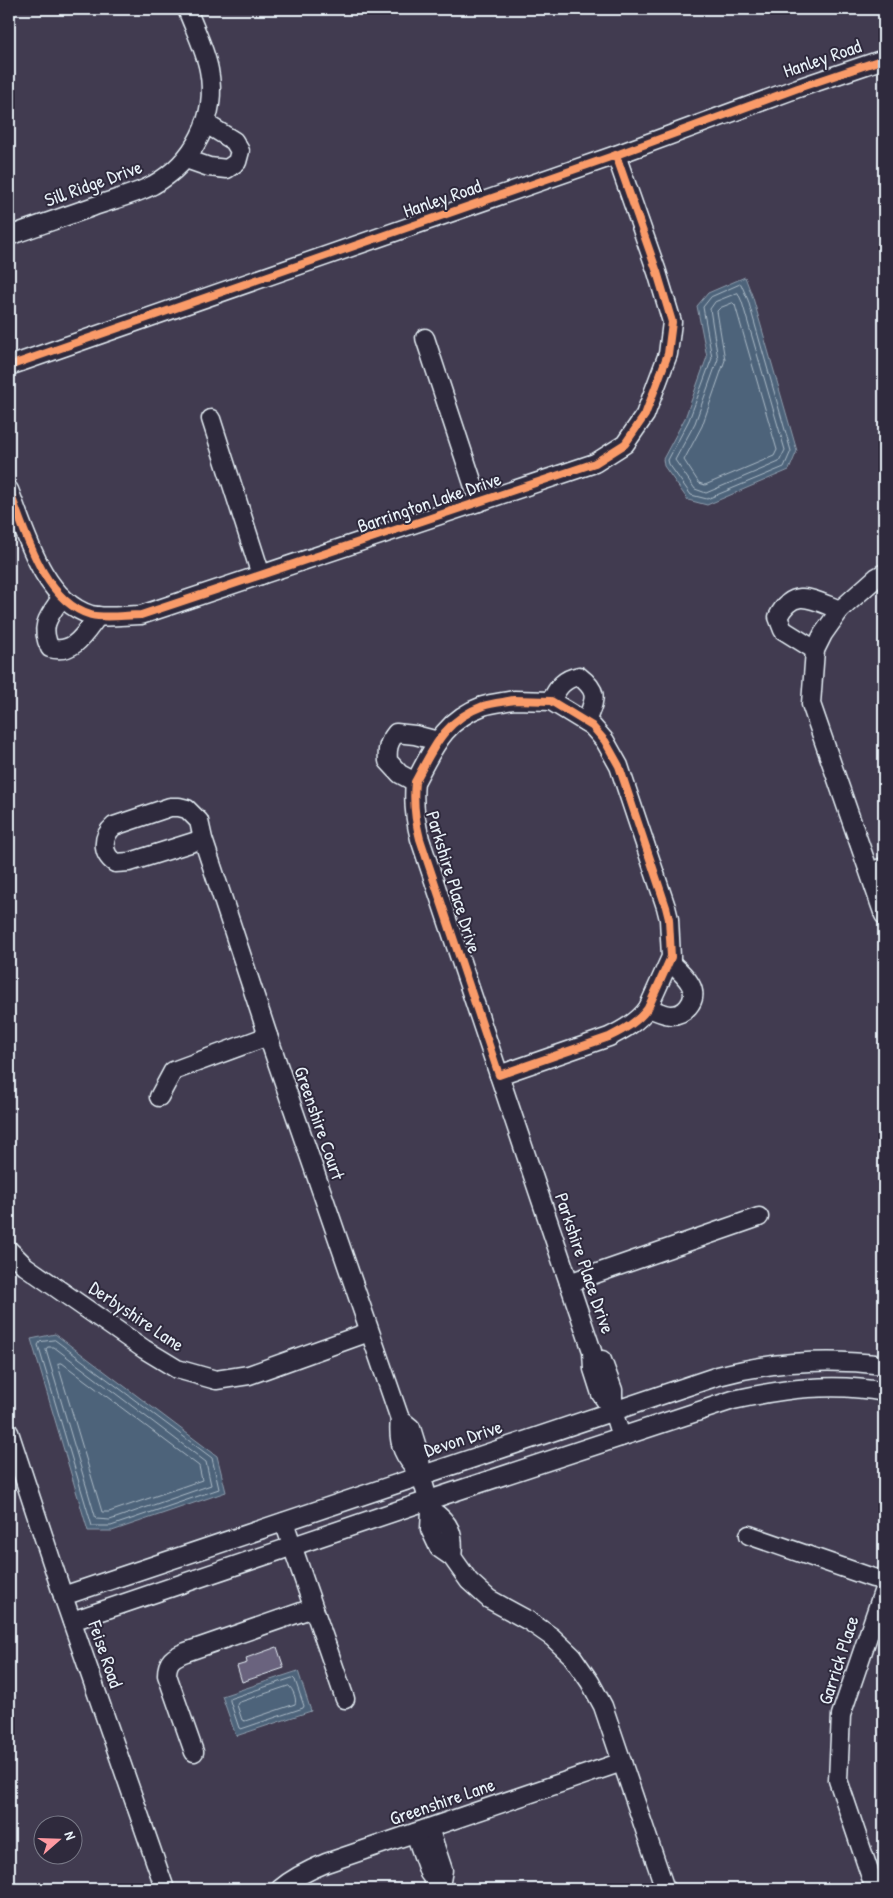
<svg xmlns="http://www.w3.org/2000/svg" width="893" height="1898" font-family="'Patrick Hand',sans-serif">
	<rect width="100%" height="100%" fill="#413b50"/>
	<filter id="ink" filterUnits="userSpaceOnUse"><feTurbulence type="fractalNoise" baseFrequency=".02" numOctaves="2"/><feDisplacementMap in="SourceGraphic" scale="10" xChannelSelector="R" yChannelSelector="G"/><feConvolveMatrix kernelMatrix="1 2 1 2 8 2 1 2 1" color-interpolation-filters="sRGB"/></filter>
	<g filter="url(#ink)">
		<!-- water -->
		<g fill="#4e647a" stroke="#8c9cac">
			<path d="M745 277 753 298 797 451 789 470 707 505 688 500 664 466 663 459 685 418 707 357 697 306 708 293Z"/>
			<path d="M55 1334 217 1456 226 1492 112 1531H88L31 1339Z"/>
			<path d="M298 1671 311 1711 236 1736 222 1696Z"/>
		</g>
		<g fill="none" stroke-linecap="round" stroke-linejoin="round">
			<!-- shore -->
			<g stroke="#aab9c6" stroke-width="1">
				<path d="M741 284 748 300 791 451 784 467 707 499 691 495 669 464 668 460 689 420 712 358 703 307 711 297Z"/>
				<path d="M738 293 742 302 785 450 779 462 706 493 695 489 675 460 695 423 718 359 710 309 715 302Z"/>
				<path d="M733 303 735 305 777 450 774 456 705 485 699 483 684 460 702 426 725 360 717 311 720 308Z"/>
				<path d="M55 1340 212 1458 219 1489 111 1526H92L38 1345 40 1342Z"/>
				<path d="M48 1347H54L206 1462 211 1485 110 1520 96 1519 46 1350Z"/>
				<path d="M59 1363H62L199 1466 202 1480 109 1512H102L58 1365Z"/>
				<path d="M293 1678 295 1680 304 1706 303 1708 241 1729 239 1728 230 1701V1699Z"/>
				<path d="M289 1686C293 1689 297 1700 295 1704L245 1721 242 1720 237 1705 238 1703Z"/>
			</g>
		</g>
		<!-- building -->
		<path fill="#6b647e" stroke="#e8f1f8" d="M277 1647 284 1668 242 1682 237 1666 247 1663 246 1658Z"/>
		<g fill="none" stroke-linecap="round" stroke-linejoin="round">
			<!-- minor casing -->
			<g stroke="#e8f1f8" stroke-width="21">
				<g id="minor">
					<path d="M186 159 209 167 227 169 237 162 240 151 234 141 205 123"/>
					<path d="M9 236C36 226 64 217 92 207 111 200 134 195 153 185 194 162 218 117 209 70 205 49 194 28 187 9"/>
					<path d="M425 338 479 502"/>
					<path d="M9 366 616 155 798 88 884 59"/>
					<path d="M211 419 261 575"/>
					<path d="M9 490C25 531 43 601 91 615 106 619 125 615 141 615L595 463 625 444 645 415 668 354 672 322 657 272 616 155"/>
					<path d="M884 573 877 577 840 610 823 634 815 650 811 704 884 915"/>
					<path d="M62 597C49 616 39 626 50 648 74 655 85 633 98 616"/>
					<path d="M815 650 783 630 778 617C794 586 813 600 840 610"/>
					<path d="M514 700 551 701 592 726 605 741 619 766 666 907 669 919 671 957 648 1008C638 1022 623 1030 609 1037L499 1075 420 839C415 820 413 802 415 782 433 749 444 720 483 706 492 703 504 702 514 700Z"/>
					<path d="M551 701C558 687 563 679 579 676 601 693 594 700 586 722"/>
					<path d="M415 782 400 774 388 761C387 749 388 743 396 733L415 735 438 741"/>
					<path d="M203 839 199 821 187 809 179 807H170L114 826C102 836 101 853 115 863L130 862 203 839 268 1036 400 1419C397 1445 404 1457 421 1475"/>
					<path d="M870 872 884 867"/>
					<path d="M648 1008C655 1010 664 1015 671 1015 678 1015 684 1012 688 1007 703 990 682 973 670 962"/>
					<path d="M499 1075 592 1351 593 1369 601 1394 613 1411 621 1437"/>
					<path d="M159 1097 173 1071 268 1036"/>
					<path d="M9 1250 25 1266 144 1349 177 1369 216 1380 249 1375 369 1332"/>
					<path d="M569 1283 759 1217"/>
					<path d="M602 1360 613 1390V1411"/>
					<path d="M400 1419 411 1428 420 1457 421 1475 431 1510 430 1529 439 1548 452 1557 469 1581 489 1599 529 1621 552 1637 572 1656 590 1682 603 1706 665 1889"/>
					<path d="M9 1432 63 1596 165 1889"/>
					<path d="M431 1510C450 1522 455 1535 452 1557"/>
					<path d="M284 1522 345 1699"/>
					<path d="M749 1535 873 1578 884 1579"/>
					<path d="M63 1596 718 1376C774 1361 827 1358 884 1365"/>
					<path d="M72 1621 429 1500 733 1400C782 1389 834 1382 884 1392"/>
					<path d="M194 1752 167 1675C167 1661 173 1657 186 1652L313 1608"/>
					<path d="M429 1828 443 1870 440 1886"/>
					<path d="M415 1833 429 1873 441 1889"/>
					<path d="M280 1889C294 1877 309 1870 326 1863L622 1762"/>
					<path d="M875 1889 838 1780 841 1715 884 1589"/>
				</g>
			</g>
			<!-- minor -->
			<use href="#minor" stroke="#2f2a3d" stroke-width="18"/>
			<!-- cycleway casing -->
			<g stroke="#2f2a3d" stroke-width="11">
				<g id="cycleway">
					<path d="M9 366 616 155 798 88 884 59"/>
					<path d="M9 490C25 531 43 601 91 615 106 619 125 615 141 615L595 463 625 444 645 415 668 354 672 322 657 272 616 155"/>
					<path d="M514 700 551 701 592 726 605 741 619 766 666 907 669 919 671 957 648 1008C638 1022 623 1030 609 1037L499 1075 420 839C415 820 413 802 415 782 433 749 444 720 483 706 492 703 504 702 514 700Z"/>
				</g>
			</g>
			<!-- cycleway -->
			<use href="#cycleway" stroke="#fa9b69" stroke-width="8"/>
		</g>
	</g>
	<g text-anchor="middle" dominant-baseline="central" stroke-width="4" stroke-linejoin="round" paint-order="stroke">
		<!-- street labels -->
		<g font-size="19" fill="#e8f1f8" stroke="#2f2a3d">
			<text transform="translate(822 58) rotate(-19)">Hanley Road</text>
			<text transform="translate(93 183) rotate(-20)">Sill Ridge Drive</text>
			<text transform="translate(442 198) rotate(-19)">Hanley Road</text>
			<text transform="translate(429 502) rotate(-19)">Barrington Lake Drive</text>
			<text transform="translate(454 882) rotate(73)">Parkshire Place Drive</text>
			<text transform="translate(320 1123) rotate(71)">Greenshire Court</text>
			<text transform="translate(585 1263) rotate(71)">Parkshire Place Drive</text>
			<text transform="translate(137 1316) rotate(34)">Derbyshire Lane</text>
			<text transform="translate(463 1438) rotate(-18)">Devon Drive</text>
			<text transform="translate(106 1654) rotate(71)">Feise Road</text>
			<text transform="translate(838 1660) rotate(-72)">Garrick Place</text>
			<text transform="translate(442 1801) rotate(-19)">Greenshire Lane</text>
		</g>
	</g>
	<!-- margin -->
	<rect width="893" height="1898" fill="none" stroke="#2f2a3d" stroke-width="30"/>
	<rect x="15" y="15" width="863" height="1868" fill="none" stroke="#e8f1f8" stroke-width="2" filter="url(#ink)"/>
	<!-- north arrow -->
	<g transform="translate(58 1840) rotate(70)"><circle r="24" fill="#2f2a3d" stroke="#797a88"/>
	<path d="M0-4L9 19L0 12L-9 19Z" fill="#ff9aa2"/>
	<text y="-8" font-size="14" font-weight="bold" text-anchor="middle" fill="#e8f1f8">N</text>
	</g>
</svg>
